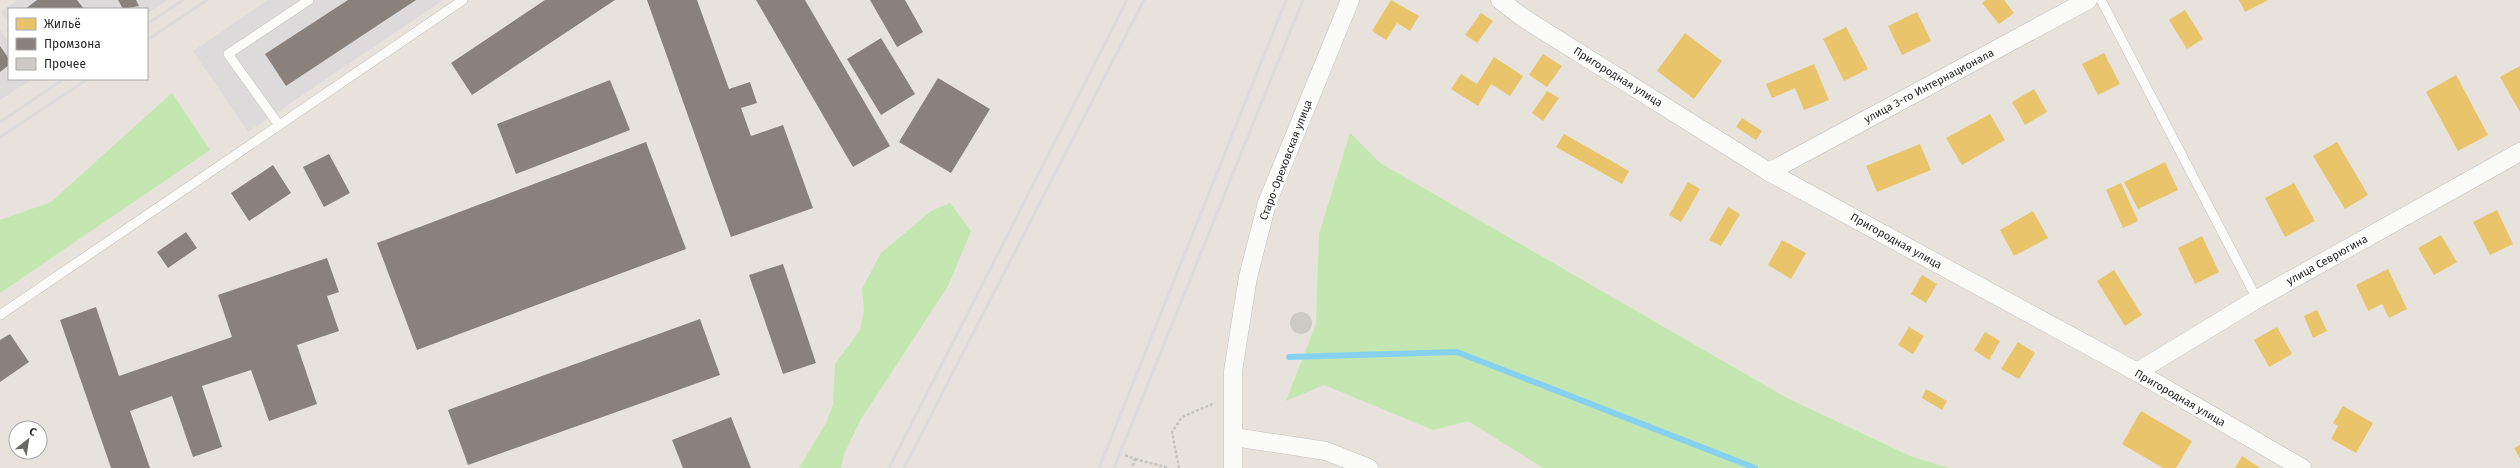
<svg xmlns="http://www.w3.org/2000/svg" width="2520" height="468" font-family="'Fira Sans',sans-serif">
	<rect width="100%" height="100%" fill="#e7e3dc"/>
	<!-- industrial -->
	<g fill="#dddadc">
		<path d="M18 0H167L147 14V9H9V23L1 12Z"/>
		<path d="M268 0H443L248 132 193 51Z"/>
		<path d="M0 29 9 43V79H32L0 100Z"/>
	</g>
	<!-- green -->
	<g fill="#c4e6b1">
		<path d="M172 93 210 150 0 293V220L51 202Z"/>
		<path d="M1350 133 1380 163 1787 398 1910 456 1949 468H1543L1468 421 1433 430 1324 385 1286 401 1316 324 1319 234Z"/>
		<path d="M950 203 971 231 948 286 861 419 844 454 841 468H799L826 423 833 405 835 364 860 330 864 310 862 289 881 253 931 211Z"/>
	</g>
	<!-- homes -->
	<g fill="#e9c46a">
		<path d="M1391 0 1419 16 1410 31 1397 23 1386 40 1372 31Z"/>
		<path d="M1986 0H2004L2014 13 1999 24 1982 3Z"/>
		<path d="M2239 0H2268L2245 12Z"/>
		<path d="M2185 10 2203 39 2187 49 2169 20Z"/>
		<path d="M1917 12 1931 41 1902 55 1888 26Z"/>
		<path d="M1481 13 1493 21 1477 43 1465 35Z"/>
		<path d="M1846 27 1868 69 1844 81 1823 39Z"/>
		<path d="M1685 33 1722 61 1694 99 1657 71Z"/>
		<path d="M2104 53 2120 84 2098 95 2082 64Z"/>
		<path d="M1543 54 1562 66 1547 87 1529 75Z"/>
		<path d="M1494 57 1523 76 1510 96 1491 84 1478 106 1451 89 1461 74 1477 84Z"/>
		<path d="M1814 64 1829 100 1804 110 1795 88 1772 98 1766 84Z"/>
		<path d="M2520 66V112L2500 77Z"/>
		<path d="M2456 75 2488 135 2458 151 2426 92Z"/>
		<path d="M2034 89 2047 112 2025 125 2012 102Z"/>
		<path d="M1547 91 1559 98 1543 121 1532 113Z"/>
		<path d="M1990 114 2005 140 1962 165 1946 138Z"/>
		<path d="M1742 118 1762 131 1756 140 1736 127Z"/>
		<path d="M1564 134 1629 171 1622 184 1556 147Z"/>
		<path d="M2337 142 2368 195 2345 209 2313 156Z"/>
		<path d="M1920 144 1931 170 1877 192 1866 166Z"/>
		<path d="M2165 162 2178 190 2138 209 2124 182Z"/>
		<path d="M1688 182 1700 189 1681 222 1669 215Z"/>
		<path d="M2121 183 2138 221 2123 228 2106 190Z"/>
		<path d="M2294 183 2315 221 2285 237 2265 198Z"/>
		<path d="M1728 207 1740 214 1721 246 1709 240Z"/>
		<path d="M2497 210 2513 244 2490 255 2473 222Z"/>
		<path d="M2033 211 2048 238 2014 256 2000 230Z"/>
		<path d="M2441 235 2457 262 2434 275 2418 248Z"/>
		<path d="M2202 236 2219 272 2195 284 2178 248Z"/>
		<path d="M1782 240 1806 253 1791 279 1768 265Z"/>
		<path d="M2388 269 2407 309 2389 318 2382 304 2368 311 2356 285Z"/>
		<path d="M2114 270 2142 315 2125 326 2097 281Z"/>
		<path d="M1922 275 1937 284 1926 303 1911 294Z"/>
		<path d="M2317 310 2327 331 2313 338 2304 316Z"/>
		<path d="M1909 327 1924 336 1913 354 1898 345Z"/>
		<path d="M2277 327 2292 354 2269 367 2254 340Z"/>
		<path d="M1985 332 2000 341 1989 360 1974 350Z"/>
		<path d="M2018 342 2035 353 2019 379 2001 369Z"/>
		<path d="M1926 389 1947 401 1942 410 1922 398Z"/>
		<path d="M2343 406 2373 423 2356 453 2331 439 2338 426 2333 423Z"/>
		<path d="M2141 411 2192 441 2176 468H2163L2122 444Z"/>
		<path d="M2520 445V458L2514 448Z"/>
		<path d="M2242 456 2260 468H2235Z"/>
	</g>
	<!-- industry -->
	<g fill="#8a817c">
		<path d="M37 0H77L84 9H25Z"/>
		<path d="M118 0H136L139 6 123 9Z"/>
		<path d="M348 0H416L286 86 265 54Z"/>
		<path d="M545 0H615L472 95 451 63Z"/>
		<path d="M647 0H697L729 89 750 82 757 103 741 108 751 136 783 125 813 208 731 237Z"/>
		<path d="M756 0H805L890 146 853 167Z"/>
		<path d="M870 0H905L923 32 897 47Z"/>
		<path d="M881 38 915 94 881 115 847 59Z"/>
		<path d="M0 46 9 59V65L0 72Z"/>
		<path d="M938 78 990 109 951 173 899 142Z"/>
		<path d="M610 80 630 130 516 174 497 124Z"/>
		<path d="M646 142 686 249 417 350 377 243Z"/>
		<path d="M329 154 350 193 324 207 303 167Z"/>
		<path d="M273 165 291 193 249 221 231 193Z"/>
		<path d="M186 232 197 248 168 268 157 252Z"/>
		<path d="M327 258 339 292 327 296 339 331 297 345 317 404 269 421 251 370 202 386 222 447 193 457 172 396 130 411 150 468H111L60 320 96 307 119 376 232 337 218 295Z"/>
		<path d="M783 264 816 363 783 374 749 275Z"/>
		<path d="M700 319 720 375 468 465 448 410Z"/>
		<path d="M10 334 29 362 0 382V340Z"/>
		<path d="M731 417 751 468H683L672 440Z"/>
	</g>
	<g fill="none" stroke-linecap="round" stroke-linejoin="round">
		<!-- stream -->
		<path stroke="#87d1f0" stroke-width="6" d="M1289 357 1457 352 1755 468"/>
	</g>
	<!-- building -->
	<circle fill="#cdcac5" cx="1301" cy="323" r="11"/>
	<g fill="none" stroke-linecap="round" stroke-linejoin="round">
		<!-- lane casing -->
		<g stroke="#c3c2c2" stroke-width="10">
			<g id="lane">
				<path d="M2101 0 2257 299"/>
				<path d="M279 125 228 54 309 0"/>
				<path d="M0 315 463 0"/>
			</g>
		</g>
		<!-- street casing -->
		<g stroke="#c3c2c2" stroke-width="19">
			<g id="street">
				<path d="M1500 0 1522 17 1769 172 2137 372 2302 468"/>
				<path d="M1769 172 2088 0"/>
				<path d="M2137 372 2257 299 2520 152"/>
				<path d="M1234 437 1326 451 1369 468"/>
				<path d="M1233 468V371L1248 277 1267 203 1350 0"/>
			</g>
		</g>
		<!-- path -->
		<g stroke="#c4c3c2" stroke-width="2.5" stroke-dasharray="3 2" stroke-linecap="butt">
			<path d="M1125 455 1135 459 1132 468"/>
			<path d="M1135 459 1169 468"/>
			<path d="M1179 468 1172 432 1182 417 1215 403"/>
		</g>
		<!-- lane -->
		<use href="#lane" stroke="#fbfbfa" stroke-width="9"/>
		<!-- street -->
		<use href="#street" stroke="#fbfbfa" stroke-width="18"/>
		<!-- rail -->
		<g stroke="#dcdbde" stroke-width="3">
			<path d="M147 24 183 0"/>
			<path d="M147 40 207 0"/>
			<path d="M0 122 64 79"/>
			<path d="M0 137 88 79"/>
			<path d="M889 468 1127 0"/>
			<path d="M904 468 1144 0"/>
			<path d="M1099 468 1286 0"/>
			<path d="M1114 468 1303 0"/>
		</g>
	</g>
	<g text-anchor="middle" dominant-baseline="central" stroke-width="4" stroke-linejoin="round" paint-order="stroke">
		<!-- street labels -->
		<g font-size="11" fill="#272727" stroke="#fff">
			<text transform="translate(1618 77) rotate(32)">Пригородная улица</text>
			<text transform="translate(1929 86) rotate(-28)">улица 3-го Интернационала</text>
			<text transform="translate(1286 160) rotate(-69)">Старо-Ореховская улица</text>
			<text transform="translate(1896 241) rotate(29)">Пригородная улица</text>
			<text transform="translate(2327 260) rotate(-29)">улица Севрюгина</text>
			<text transform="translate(2180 398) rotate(30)">Пригородная улица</text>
		</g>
	</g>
	<!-- legend -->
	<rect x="8" y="8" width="140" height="72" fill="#ffffff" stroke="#a9a9a9"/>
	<rect x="16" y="18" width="20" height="12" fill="#e9c46a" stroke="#a9a9a9"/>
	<text x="44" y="28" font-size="12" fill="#272727">Жильё</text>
	<rect x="16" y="38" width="20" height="12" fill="#8a817c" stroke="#a9a9a9"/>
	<text x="44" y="48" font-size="12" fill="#272727">Промзона</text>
	<rect x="16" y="58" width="20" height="12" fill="#cdcac5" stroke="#a9a9a9"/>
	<text x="44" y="68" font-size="12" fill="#272727">Прочее</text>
	<!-- north arrow -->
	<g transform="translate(28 440) rotate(30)"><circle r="19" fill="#ffffff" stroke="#a9a9a9"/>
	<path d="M0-3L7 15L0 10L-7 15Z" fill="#6a6966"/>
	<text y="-6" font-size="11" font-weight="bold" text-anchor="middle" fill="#272727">С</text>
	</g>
</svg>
